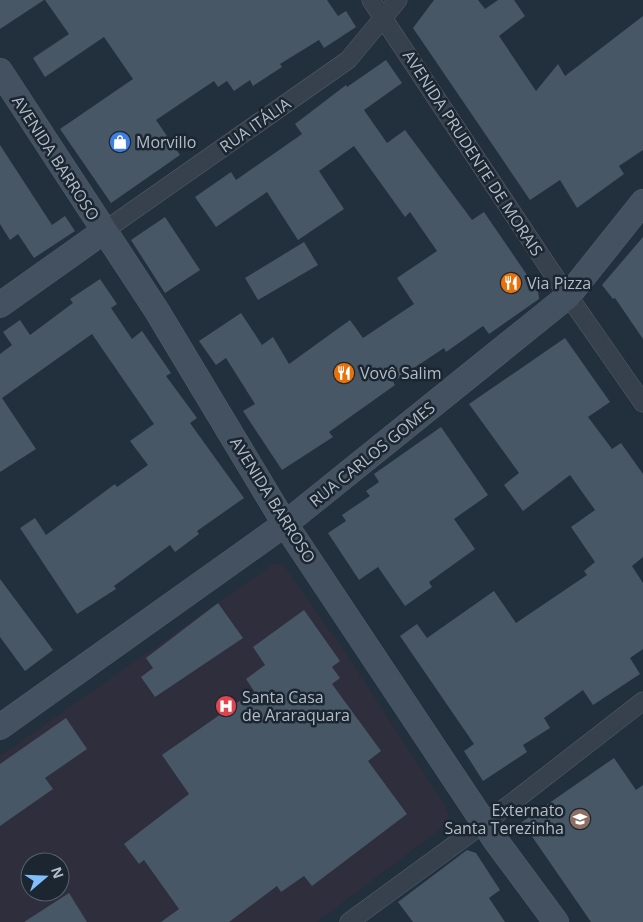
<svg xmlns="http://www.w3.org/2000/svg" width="643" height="922" font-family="'Open Sans',sans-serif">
	<rect width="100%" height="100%" fill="#22303d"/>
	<!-- medical -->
	<path fill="#2e2e3d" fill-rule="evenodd" d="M273 564H283L347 655 443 802 450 817 446 825 317 922H0V756ZM30 862H60V892H30Z"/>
	<!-- building -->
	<g fill="#475766">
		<path d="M0 0H44L0 29Z"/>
		<path d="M45 0H327L338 16 346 11 356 27 324 48 319 40 280 64 282 67 253 86 250 80 234 91 227 81 218 87 214 81 156 120 180 155 111 203 60 129 133 79 104 37 45 77 33 58 69 34Z"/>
		<path d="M434 0H478L485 9 498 0H514L525 16 499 36 536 91 558 64 565 76 643 16V150L619 166 624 174 577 208 560 180 530 200 413 28Z"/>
		<path d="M386 60 402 83 364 110 387 143 405 130 472 220 484 212 538 291 539 299 489 334 483 326 446 352 444 348 393 382 395 385 329 432 333 437 282 470 243 411 255 404 226 358 216 365 199 341 241 313 262 345 273 337 289 364 350 320 363 338 414 304 397 278 437 251 410 212 405 217 354 146 319 171 344 209 298 240 267 192 216 227 195 197 231 172 236 180 302 134 295 124 346 85 347 87Z"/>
		<path d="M0 145 52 225 65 216 75 231 34 258 18 234 10 240 0 224Z"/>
		<path d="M165 217 200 270 165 293 131 240Z"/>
		<path d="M643 237V339L615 298 613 299 602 285Z"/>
		<path d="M304 242 318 265 258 300 245 278Z"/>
		<path d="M100 279 117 304 111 308 132 339 142 331 171 373 166 376 197 418 190 423 244 498 197 531 199 534 175 552 170 545 114 586 116 589 77 614 20 528 35 518 46 535 115 484 117 487 148 465 130 441 154 424 92 334 2 398 36 449 0 472V354L12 345 3 332 20 320 30 335 73 303 70 299Z"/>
		<path d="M565 338 610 402 588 417 612 449 621 443 643 474V557L632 566 643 583V649L630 658 640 674 593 705 583 690 544 718 550 728 523 745 527 752 483 781 464 751 474 744 400 636 417 624 427 638 494 591 516 623 587 575 584 571 595 562 571 527 595 510 570 475 523 511 504 485 519 473 469 404Z"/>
		<path d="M441 427 488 495 454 519 475 549 429 582 432 587 405 606 378 567 359 580 328 533 346 521 342 515 370 496 366 491 379 482 374 474Z"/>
		<path d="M0 579 53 650 25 671 0 637Z"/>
		<path d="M218 603 243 638 155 697 141 677 153 668 146 658Z"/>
		<path d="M304 610 340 661 332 667 340 678 332 684 381 751 368 761 407 814 312 886 304 876 281 892 277 886 229 922H161L179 909 144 860 139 864 124 844 189 794 162 755 254 691 246 679 265 665 253 647Z"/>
		<path d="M66 718 87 749 45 778 53 789 0 826V764Z"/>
		<path d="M614 758 636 790 643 785V922H591L522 822Z"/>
		<path d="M467 850 476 853 500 890 489 898 505 922H413L398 902Z"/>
		<path d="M69 893 87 922H24Z"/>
	</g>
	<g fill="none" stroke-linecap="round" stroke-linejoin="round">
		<!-- street casing -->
		<g stroke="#545f6a" stroke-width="19">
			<g id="street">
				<path d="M371 0 551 271 643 403"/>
				<path d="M104 231 348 60 398 0"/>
				<path d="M349 922 509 805 643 701"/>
			</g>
		</g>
		<!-- secondary casing -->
		<g stroke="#545f6a" stroke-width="26">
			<g id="secondary">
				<path d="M0 71 157 311 285 524 496 841 556 922"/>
				<path d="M0 305 104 231"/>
				<path d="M0 727 285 524 568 296 643 202"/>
			</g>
		</g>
		<!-- street -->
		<use href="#street" stroke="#36414d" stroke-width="18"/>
		<!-- secondary -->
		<use href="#secondary" stroke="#435160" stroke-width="25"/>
	</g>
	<!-- icons -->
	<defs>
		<g id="shop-disc" transform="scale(1.125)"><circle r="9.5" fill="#3f7fe0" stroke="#1b2631"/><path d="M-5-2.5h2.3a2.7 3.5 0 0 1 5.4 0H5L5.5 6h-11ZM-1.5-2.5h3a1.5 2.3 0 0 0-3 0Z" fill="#fff"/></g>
		<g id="restaurant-disc" transform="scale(1.125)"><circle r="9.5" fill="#e8710a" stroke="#1b2631"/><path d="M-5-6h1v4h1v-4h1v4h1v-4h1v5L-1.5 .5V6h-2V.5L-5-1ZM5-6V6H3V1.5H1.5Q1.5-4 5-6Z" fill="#fff"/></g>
		<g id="hospital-disc" transform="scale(1.125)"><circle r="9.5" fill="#e0444e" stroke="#1b2631"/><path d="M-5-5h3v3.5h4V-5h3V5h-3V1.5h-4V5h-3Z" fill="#fff"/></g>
		<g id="school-disc" transform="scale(1.125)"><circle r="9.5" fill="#8d6e63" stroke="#1b2631"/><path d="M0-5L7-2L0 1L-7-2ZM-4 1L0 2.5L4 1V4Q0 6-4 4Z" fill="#fff"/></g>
	</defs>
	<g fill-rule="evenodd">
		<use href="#shop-disc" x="120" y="142"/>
		<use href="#restaurant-disc" x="511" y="283"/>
		<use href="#restaurant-disc" x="344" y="373"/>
		<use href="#hospital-disc" x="226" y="706"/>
		<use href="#school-disc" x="580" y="819"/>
	</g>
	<g text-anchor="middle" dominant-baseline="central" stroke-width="5" stroke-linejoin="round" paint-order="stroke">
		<!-- street labels -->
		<g font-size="16" fill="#b1bcc8" stroke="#1b2631">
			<text transform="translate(255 125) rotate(-35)">RUA ITÁLIA</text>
			<text transform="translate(473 153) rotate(57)">AVENIDA PRUDENTE DE MORAIS</text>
			<text transform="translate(56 158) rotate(57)">AVENIDA BARROSO</text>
			<text transform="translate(372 454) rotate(-39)">RUA CARLOS GOMES</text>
			<text transform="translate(273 500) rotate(58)">AVENIDA BARROSO</text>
		</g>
		<!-- poi labels -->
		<g font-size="16" fill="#b1bcc8" stroke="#1b2631" text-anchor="start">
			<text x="136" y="142">Morvillo</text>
			<text x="527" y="283">Via Pizza</text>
			<text x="360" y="373">Vovô Salim</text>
			<text x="242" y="697">Santa Casa<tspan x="242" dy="18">de Araraquara</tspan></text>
			<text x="564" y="810" text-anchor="end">Externato<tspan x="564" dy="18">Santa Terezinha</tspan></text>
		</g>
	</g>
	<!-- north arrow -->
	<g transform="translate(45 877) rotate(71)"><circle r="24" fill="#1b2631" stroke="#57626d"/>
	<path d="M0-4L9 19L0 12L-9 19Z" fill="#82befc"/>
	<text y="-8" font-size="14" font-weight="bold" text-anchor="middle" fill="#b1bcc8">N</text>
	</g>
</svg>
